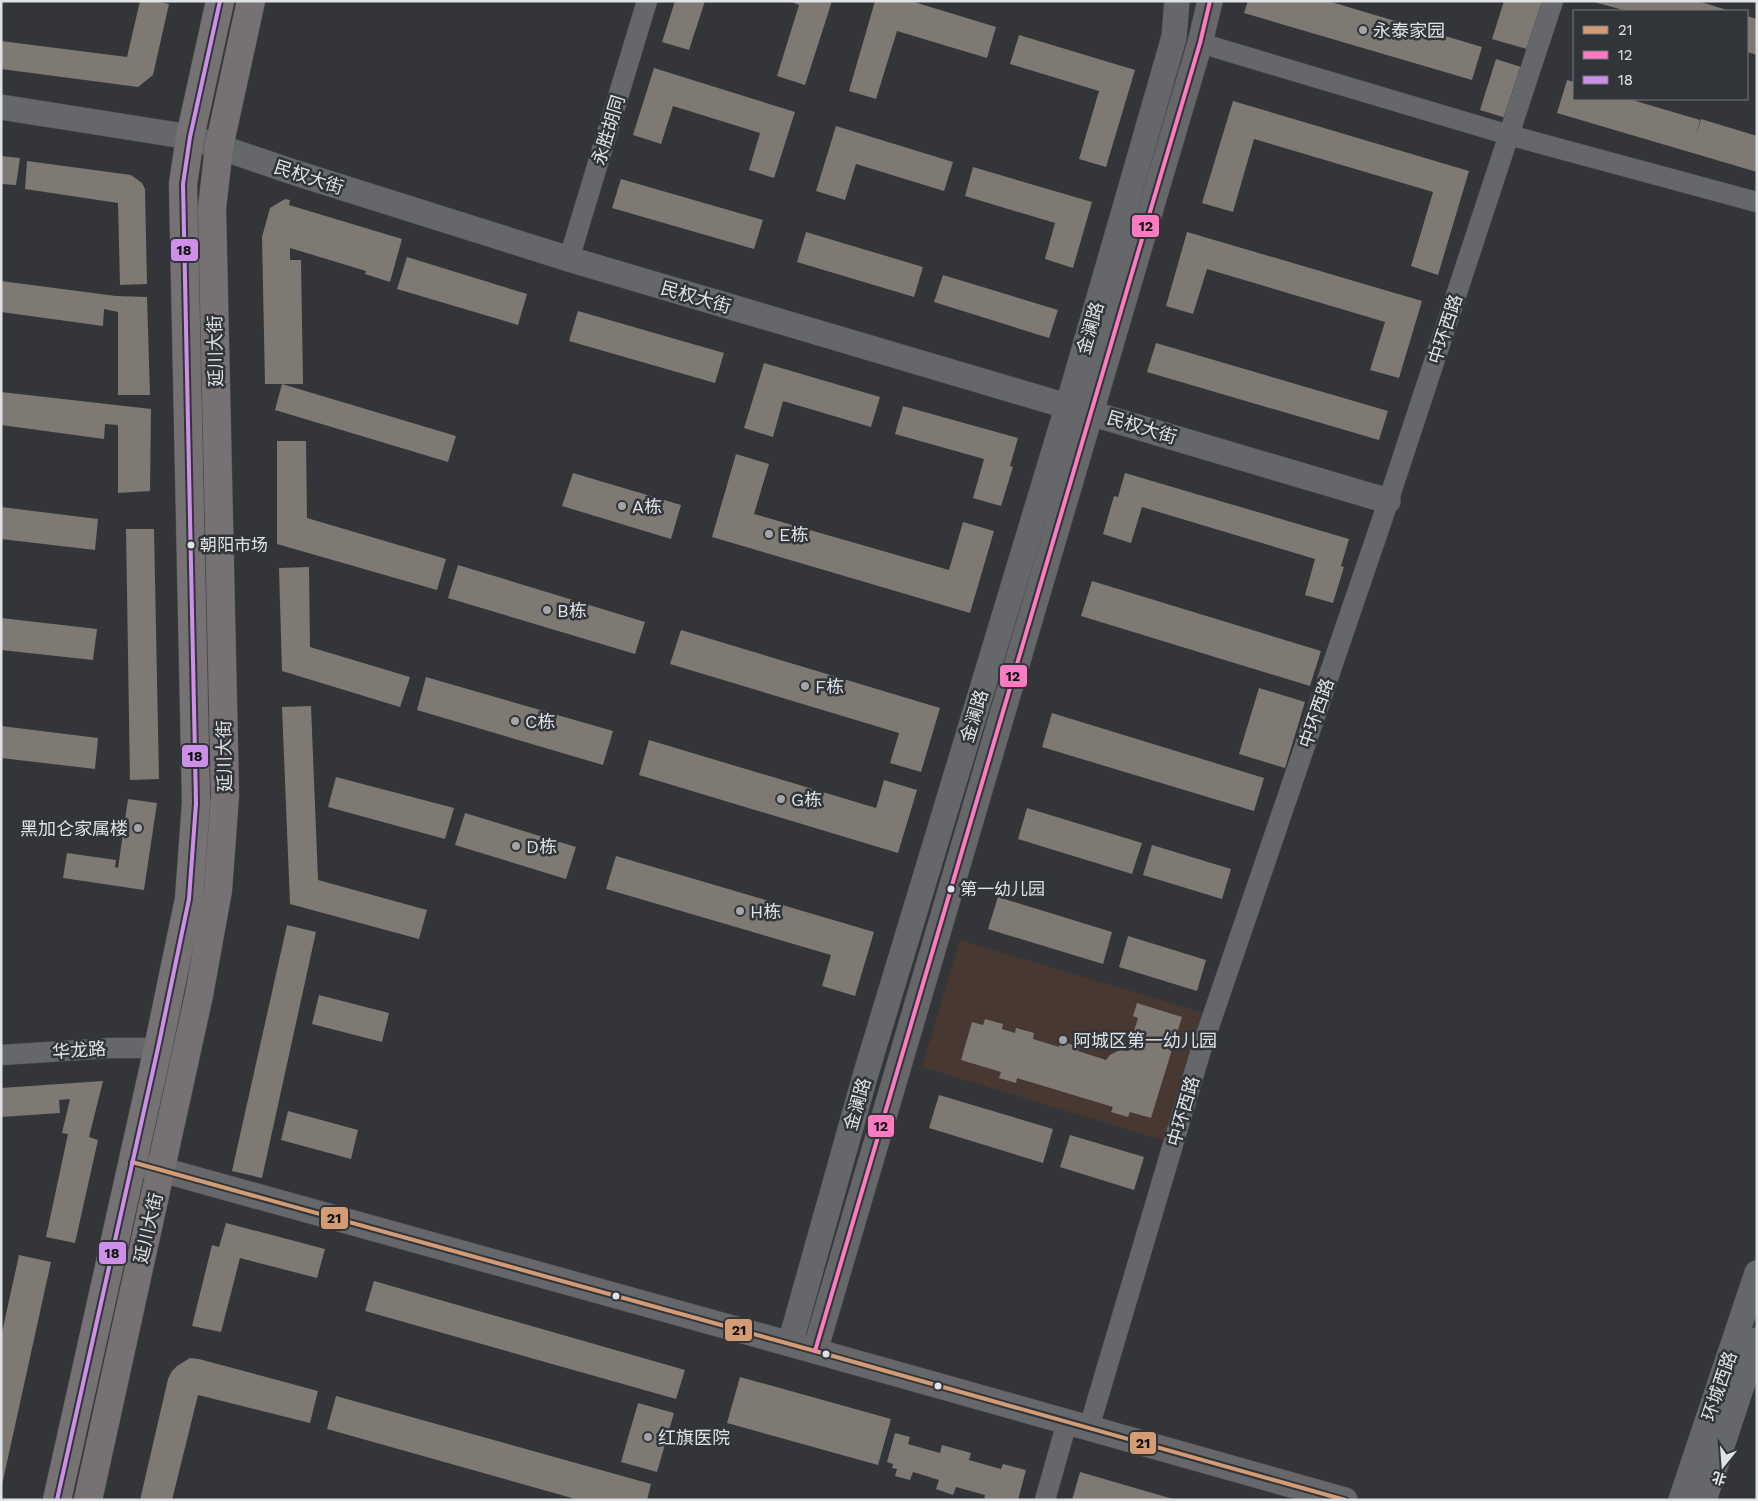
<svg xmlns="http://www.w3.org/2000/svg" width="1758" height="1501" font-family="'Work Sans','Noto Sans SC',sans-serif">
	<rect width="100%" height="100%" fill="#333538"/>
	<!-- education -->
	<path fill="#473831" d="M960 940 1205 1013 1165 1141 922 1067Z"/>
	<!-- building -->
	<g fill="#7e7973">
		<path d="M140 1H155L169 4 153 75 138 87 1 69V41L127 57Z"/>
		<path d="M675 1H705L689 50 662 42Z"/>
		<path d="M789 1H832L805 85 777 76 799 5Z"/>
		<path d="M875 1H911L996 27 987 58 897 31 876 99 849 91Z"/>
		<path d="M1248 1H1328L1482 47 1472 80 1244 13Z"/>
		<path d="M1504 1H1545L1530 50 1492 39Z"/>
		<path d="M1698 1 1730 11H1627L1594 2Z"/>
		<path d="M1747 16 1757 19V55L1747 52Z"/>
		<path d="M1019 35 1135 70 1106 167 1079 159 1099 91 1010 64Z"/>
		<path d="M1496 59 1521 67 1506 118 1480 110Z"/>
		<path d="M654 68 795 112 774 178 749 170 760 133 673 106 661 144 633 135Z"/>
		<path d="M1567 80 1574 82V99H1629L1700 120 1696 136 1701 119 1757 136V172L1557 113Z"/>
		<path d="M1233 101 1469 171 1438 275 1411 266 1433 192 1254 139 1233 212 1202 203Z"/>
		<path d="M836 126 953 162 944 191 856 164 845 200 816 191Z"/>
		<path d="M1 156 20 158 16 185 1 184Z"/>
		<path d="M27 161 131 175 142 183 145 189 147 284 120 285 118 203 25 189Z"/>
		<path d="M973 167 1092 202 1073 268 1045 259 1055 223 965 196Z"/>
		<path d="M621 179 763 220 754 249 612 208Z"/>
		<path d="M285 199 290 200 289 205 402 239 390 282 365 274 366 271 290 248V260H301L303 384H265L262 237 270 208Z"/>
		<path d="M806 232 923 267 914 297 797 262Z"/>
		<path d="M1187 232 1422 301 1399 378 1370 370 1385 322 1207 269 1193 314 1166 306Z"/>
		<path d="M407 257 527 294 518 325 397 289Z"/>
		<path d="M943 275 1058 310 1049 338 934 302Z"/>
		<path d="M1 281 116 296 147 297 150 395H118V312L104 309 103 326 1 312Z"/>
		<path d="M578 311 724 353 715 383 569 341Z"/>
		<path d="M1156 343 1388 411 1379 440 1147 372Z"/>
		<path d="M764 363 880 397 871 427 783 401 773 437 744 428Z"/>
		<path d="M282 384 456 436 448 462 275 410Z"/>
		<path d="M1 392 151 409 150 491 118 493V425L105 424 104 439 1 425Z"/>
		<path d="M903 406 1018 438 1010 466 1013 467 1001 506 973 498 984 459 895 434Z"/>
		<path d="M277 441H306L307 518 446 559 437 590 277 544Z"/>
		<path d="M736 454 769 464 754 514 949 570 963 522 994 531 970 613 712 537Z"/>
		<path d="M573 473 681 505 671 539 562 506Z"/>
		<path d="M1125 473 1349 539 1341 566 1344 567 1333 603 1305 595 1315 559 1142 507 1131 543 1103 534 1114 496 1118 497Z"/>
		<path d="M1 507 98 519 95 550 1 539Z"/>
		<path d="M126 529H154L159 779 130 780Z"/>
		<path d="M458 565 645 622 635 654 448 598Z"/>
		<path d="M309 567 310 647 410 677 400 707 282 671 279 568Z"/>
		<path d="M1092 581 1321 651 1310 686 1081 616Z"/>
		<path d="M1 618 97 629 93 660 1 650Z"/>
		<path d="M681 630 940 708 921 772 890 763 899 733 670 664Z"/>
		<path d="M426 677 613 731 603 765 417 710Z"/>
		<path d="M1259 688 1305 702 1285 768 1239 754Z"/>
		<path d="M311 706 318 880 427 910 419 939 290 904 282 707Z"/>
		<path d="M1052 713 1264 778 1254 811 1042 747Z"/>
		<path d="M1 726 98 738 95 769 1 758Z"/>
		<path d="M649 740 876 808 884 780 917 790 898 853 639 775Z"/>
		<path d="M336 777 454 808 445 839 328 807Z"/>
		<path d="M128 799 157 803 144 890 63 878 67 853 116 860 115 867 118 868Z"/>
		<path d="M1027 808 1142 843 1132 874 1018 839Z"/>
		<path d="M465 813 576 847 566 879 455 845Z"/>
		<path d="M1152 845 1231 869 1222 899 1143 875Z"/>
		<path d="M616 856 874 932 855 996 822 986 831 955 606 889Z"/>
		<path d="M998 897 1112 932 1103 964 988 929Z"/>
		<path d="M287 925 316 932 262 1178 232 1171Z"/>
		<path d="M1128 936 1206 960 1197 991 1119 967Z"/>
		<path d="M319 995 389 1013 382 1042 312 1024Z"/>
		<path d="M1137 1003 1182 1017 1151 1118 1130 1112 1128 1117 1111 1112 1113 1107 1017 1078 1016 1083 999 1078 1001 1072 961 1060 972 1022 983 1025 985 1019 1003 1024 1002 1029 1015 1033 1016 1028 1034 1033 1033 1039 1059 1047 1061 1041 1079 1047 1078 1051 1106 1060 1110 1055 1118 1051 1121 1050 1128 1051 1138 1018 1133 1016Z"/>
		<path d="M103 1081 89 1137 98 1140 75 1243 46 1237 68 1134 62 1133 70 1099 59 1100 60 1113 1 1117V1088Z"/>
		<path d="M939 1095 1053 1129 1043 1163 929 1128Z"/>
		<path d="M288 1111 358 1130 351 1159 281 1140Z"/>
		<path d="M1070 1135 1144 1157 1134 1190 1060 1167Z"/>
		<path d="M226 1223 325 1249 317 1278 240 1258 221 1332 192 1326 212 1245 219 1247Z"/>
		<path d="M19 1255 51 1262 2 1485 1 1337Z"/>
		<path d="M374 1281 685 1370 676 1399 365 1311Z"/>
		<path d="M190 1358 199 1359 318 1391 310 1423 198 1395 172 1500H140L168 1379 172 1371 177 1366Z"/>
		<path d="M740 1377 891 1419 878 1465 727 1423Z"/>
		<path d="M336 1396 651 1484 647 1500H579L327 1429Z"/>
		<path d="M638 1403 674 1413 657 1472 621 1462Z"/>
		<path d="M895 1433 910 1437 908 1444 940 1453 942 1445 971 1453 969 1460 1001 1469 1003 1464 1026 1470 1018 1500H984L985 1495 956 1487 953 1495 936 1489 939 1480 913 1472 910 1480 895 1476 897 1469 892 1468 893 1464 887 1462Z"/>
		<path d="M1080 1472 1173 1499V1500H1072Z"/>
	</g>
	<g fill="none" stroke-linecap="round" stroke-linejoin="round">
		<!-- minor casing -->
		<g stroke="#4f5153" stroke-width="21">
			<g id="minor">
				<path d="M1200 43 1509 135 1757 202"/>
				<path d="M569 259 647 1"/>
				<path d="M1 1055 111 1048H158"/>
				<path d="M1089 1428 1201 1050 1382 520 1553 1"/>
				<path d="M1045 1500 1067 1422"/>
			</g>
		</g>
		<!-- tertiary casing -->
		<g stroke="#4f5153" stroke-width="26">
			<g id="tertiary">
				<path d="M1 107 190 137 296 173 569 259 1388 501"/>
				<path d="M141 1164 815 1351 1345 1500"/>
				<path d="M790 1344 866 1073 1068 405 1131 187 1174 37 1177 1"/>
				<path d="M815 1351 1152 205 1200 43 1210 1"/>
				<path d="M1681 1500 1757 1273"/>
				<path d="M1704 1500 1757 1340"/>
			</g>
		</g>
		<!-- primary casing -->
		<g stroke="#4f5153" stroke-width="29">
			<g id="primary">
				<path d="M57 1500 158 1048 189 899 196 803 183 184 190 137 220 1"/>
				<path d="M88 1500 199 995 218 890 225 795 212 208 219 147 251 1"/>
			</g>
		</g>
		<!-- minor -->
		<use href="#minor" stroke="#65676a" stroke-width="20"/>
		<!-- tertiary -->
		<use href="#tertiary" stroke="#65676a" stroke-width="25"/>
		<!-- primary -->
		<use href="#primary" stroke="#767274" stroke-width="28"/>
		<!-- bus-1 casing -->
		<g stroke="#31353a" stroke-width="8">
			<path id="bus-1" d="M132 1162 815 1351 1345 1500"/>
		</g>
		<!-- bus-2 casing -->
		<g stroke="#31353a" stroke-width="8">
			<path id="bus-2" d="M815 1351 1152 205 1200 43 1210 1"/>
		</g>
		<!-- bus-3 casing -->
		<g stroke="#31353a" stroke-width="8">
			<path id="bus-3" d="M57 1500 158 1048 189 899 196 803 183 184 190 137 220 1"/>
		</g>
		<!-- bus-1 -->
		<use href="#bus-1" stroke="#d39c74" stroke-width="4"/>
		<!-- bus-2 -->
		<use href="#bus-2" stroke="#fe7ac1" stroke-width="4"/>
		<!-- bus-3 -->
		<use href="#bus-3" stroke="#ce8fe9" stroke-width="4"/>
	</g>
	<!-- markers -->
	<g fill="#a3a5a9" stroke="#31353a" stroke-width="2">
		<circle cx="1363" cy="30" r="5"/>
		<circle cx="622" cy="506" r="5"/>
		<circle cx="769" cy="534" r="5"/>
		<circle cx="547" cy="610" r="5"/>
		<circle cx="805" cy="686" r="5"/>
		<circle cx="515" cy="721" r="5"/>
		<circle cx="781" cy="799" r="5"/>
		<circle cx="138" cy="828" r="5"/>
		<circle cx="516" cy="846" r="5"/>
		<circle cx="740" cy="911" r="5"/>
		<circle cx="1063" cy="1040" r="5"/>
		<circle cx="648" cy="1437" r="5"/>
	</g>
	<g fill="#dfe2e6" stroke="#31353a" stroke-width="2">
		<circle cx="191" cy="545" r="4.5"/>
		<circle cx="951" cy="889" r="4.5"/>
		<circle cx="616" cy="1296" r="4.5"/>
		<circle cx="826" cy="1354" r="4.5"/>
		<circle cx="938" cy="1386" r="4.5"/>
	</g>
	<g text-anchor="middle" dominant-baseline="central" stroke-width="5" stroke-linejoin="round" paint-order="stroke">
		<!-- bus labels -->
		<g font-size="17" fill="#dfe2e6" stroke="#31353a" text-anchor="start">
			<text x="200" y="545">朝阳市场</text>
			<text x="960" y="889">第一幼儿园</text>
		</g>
		<!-- poi labels -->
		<g font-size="18" fill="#dfe2e6" stroke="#31353a" text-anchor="start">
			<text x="1373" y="30">永泰家园</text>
			<text x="632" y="506">A栋</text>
			<text x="779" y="534">E栋</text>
			<text x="557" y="610">B栋</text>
			<text x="815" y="686">F栋</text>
			<text x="525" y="721">C栋</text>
			<text x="791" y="799">G栋</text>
			<text x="128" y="828" text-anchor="end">黑加仑家属楼</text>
			<text x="526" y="846">D栋</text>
			<text x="750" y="911">H栋</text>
			<text x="1073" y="1040">阿城区第一幼儿园</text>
			<text x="658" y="1437">红旗医院</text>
		</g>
		<!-- street labels -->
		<g font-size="18" fill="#dfe2e6" stroke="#31353a">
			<text transform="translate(608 130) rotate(-73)">永胜胡同</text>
			<text transform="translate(309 177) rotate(18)">民权大街</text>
			<text transform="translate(696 297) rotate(16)">民权大街</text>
			<text transform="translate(1090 328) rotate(-74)">金澜路</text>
			<text transform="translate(1445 329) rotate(-72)">中环西路</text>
			<text transform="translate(215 351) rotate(-91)">延川大街</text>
			<text transform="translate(1142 427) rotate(17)">民权大街</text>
			<text transform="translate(1316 713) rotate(-71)">中环西路</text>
			<text transform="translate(974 716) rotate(-73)">金澜路</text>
			<text transform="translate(224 756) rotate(-91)">延川大街</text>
			<text transform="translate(79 1050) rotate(-4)">华龙路</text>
			<text transform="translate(857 1104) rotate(-74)">金澜路</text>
			<text transform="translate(1183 1111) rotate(-74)">中环西路</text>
			<text transform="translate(148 1228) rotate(-77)">延川大街</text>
			<text transform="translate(1719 1386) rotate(-71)">环城西路</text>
		</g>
	</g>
	<g stroke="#31353a" stroke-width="2">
		<rect x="1131" y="214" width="29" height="24" rx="5" fill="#fe7ac1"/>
		<rect x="170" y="238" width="29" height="24" rx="5" fill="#ce8fe9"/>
		<rect x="999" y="664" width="29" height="24" rx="5" fill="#fe7ac1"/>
		<rect x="181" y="744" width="28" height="24" rx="5" fill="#ce8fe9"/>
		<rect x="867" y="1114" width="28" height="24" rx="5" fill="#fe7ac1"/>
		<rect x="320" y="1206" width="29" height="24" rx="5" fill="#d39c74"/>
		<rect x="98" y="1241" width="29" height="24" rx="5" fill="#ce8fe9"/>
		<rect x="724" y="1318" width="29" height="24" rx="5" fill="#d39c74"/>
		<rect x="1129" y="1431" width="28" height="24" rx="5" fill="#d39c74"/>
	</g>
	<g font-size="14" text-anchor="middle" font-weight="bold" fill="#111">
		<text x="1146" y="231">12</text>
		<text x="184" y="255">18</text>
		<text x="1013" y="681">12</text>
		<text x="195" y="761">18</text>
		<text x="881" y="1131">12</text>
		<text x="334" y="1223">21</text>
		<text x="112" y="1258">18</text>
		<text x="739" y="1335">21</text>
		<text x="1143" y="1448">21</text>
	</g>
	<!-- border -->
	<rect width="1758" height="1501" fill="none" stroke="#dfe2e6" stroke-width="5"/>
	<!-- legend -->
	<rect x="1573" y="10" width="175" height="90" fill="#31353a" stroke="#777a7f"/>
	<rect x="1583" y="26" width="25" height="8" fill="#d39c74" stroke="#777a7f"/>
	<text x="1618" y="35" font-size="15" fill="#dfe2e6">21</text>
	<rect x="1583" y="51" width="25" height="8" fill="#fe7ac1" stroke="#777a7f"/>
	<text x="1618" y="60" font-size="15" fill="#dfe2e6">12</text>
	<rect x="1583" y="76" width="25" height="8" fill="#ce8fe9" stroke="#777a7f"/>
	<text x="1618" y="85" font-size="15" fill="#dfe2e6">18</text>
	<!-- north arrow -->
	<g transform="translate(1723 1466) rotate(197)" stroke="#31353a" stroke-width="4" paint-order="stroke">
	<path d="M0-4L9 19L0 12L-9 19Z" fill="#dfe2e6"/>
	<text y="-8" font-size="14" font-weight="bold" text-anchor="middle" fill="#dfe2e6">北</text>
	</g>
</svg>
